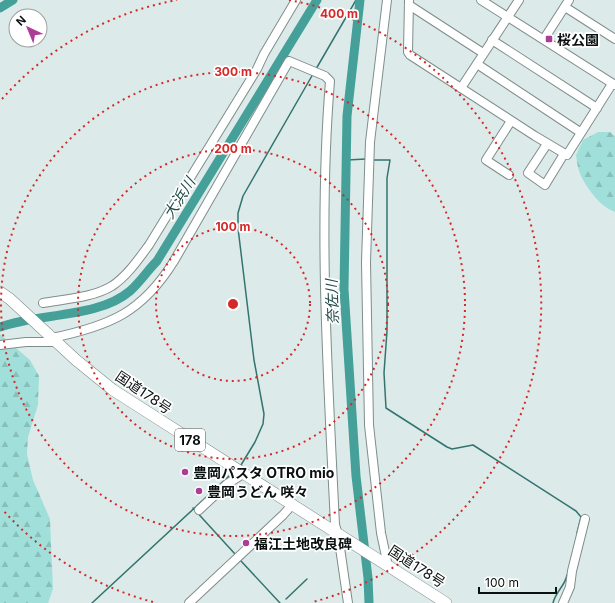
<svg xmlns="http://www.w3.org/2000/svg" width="615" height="603" font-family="Inter,'Noto Sans JP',sans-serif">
	<defs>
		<pattern id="forest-firs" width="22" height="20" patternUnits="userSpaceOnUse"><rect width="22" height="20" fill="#a1e0da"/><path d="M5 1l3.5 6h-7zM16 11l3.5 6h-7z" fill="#89bfba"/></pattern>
	</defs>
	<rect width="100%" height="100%" fill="#dcebe9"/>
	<!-- forest -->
	<g fill="url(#forest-firs)">
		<path d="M598 132H610L615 136V212C602 208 587 189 581 176 578 170 577 162 576 155L583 140Z"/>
		<path d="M0 334 30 360 39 376 38 405 28 437 27 454 33 480 50 519 53 589 48 603H0Z"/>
	</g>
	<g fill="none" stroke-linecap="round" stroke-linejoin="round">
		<!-- stream -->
		<g stroke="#337470" stroke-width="1.5">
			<path d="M316 69 356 0"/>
			<path d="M347 160 366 159"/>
			<path d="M372 160H390L387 178V331L384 373 386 408 447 447 452 449 473 445 576 511 581 517 577 533"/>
			<path d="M241 465 255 442 263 424 264 414 254 360 238 228V213L243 196 313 74"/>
			<path d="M193 508 235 554"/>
			<path d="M241 561 280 603"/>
			<path d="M286 599 307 579"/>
			<path d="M92 603 229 476"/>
			<path d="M553 603C556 591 565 586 567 575"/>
		</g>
		<!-- river -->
		<g stroke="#44a099" stroke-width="9">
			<path d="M360 0 347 116 344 289 356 476 368 578 369 603"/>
			<path d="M0 8 13 0"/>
			<path d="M0 327C38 313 99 318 130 291 140 282 148 270 157 261L317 0"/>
		</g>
		<!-- minor casing -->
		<g stroke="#7f8d8b" stroke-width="10">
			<g id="minor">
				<path d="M387 0 370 142 366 262 369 425 381 533 388 566"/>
				<path d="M409 0 408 52 410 55 535 136 567 155 612 84"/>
				<path d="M481 0 615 85"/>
				<path d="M409 5 483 53"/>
				<path d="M565 7 615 39"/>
				<path d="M544 39 569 0"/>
				<path d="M492 40 597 108"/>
				<path d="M477 64 580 132"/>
				<path d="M461 88 519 0"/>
				<path d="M547 144 528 173 545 185 564 154"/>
				<path d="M509 175 486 160 511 121"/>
				<path d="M43 303C65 299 92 298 112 286 127 276 138 260 149 245L257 69 264 54 296 0"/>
				<path d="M52 338C109 326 142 313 174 261L289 61 325 76 330 81C318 228 328 377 335 525L338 534 348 603"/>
				<path d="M0 345 26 342H57"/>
				<path d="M199 510 227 484 243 474"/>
				<path d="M189 603 283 515 292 505"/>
				<path d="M563 603 570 587 572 571 585 519"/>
			</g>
		</g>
		<!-- highway casing -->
		<g stroke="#7f8d8b" stroke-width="12">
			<path id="highway" d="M0 292 10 299 76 360 113 390 446 603"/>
		</g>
		<!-- minor -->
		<use href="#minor" stroke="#fff" stroke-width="8"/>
		<!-- highway -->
		<use href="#highway" stroke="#fff" stroke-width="11"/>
	</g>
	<!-- distance rings -->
	<g fill="none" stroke="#d62828" stroke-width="2" stroke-dasharray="2 4">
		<circle cx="233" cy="304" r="77"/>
		<circle cx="233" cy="304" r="155"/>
		<circle cx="233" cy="304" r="232"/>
		<path d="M153 602A309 309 0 0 1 2 509M2 99A309 309 0 0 1 177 0M289 0A309 309 0 0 1 313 602"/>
	</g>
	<!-- markers -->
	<g fill="#ad3c97" stroke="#fff" stroke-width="1.5">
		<rect x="545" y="35" width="8" height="8" rx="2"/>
		<circle cx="185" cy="472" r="4"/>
		<circle cx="199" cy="491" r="4"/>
		<circle cx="246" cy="543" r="4"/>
	</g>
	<g text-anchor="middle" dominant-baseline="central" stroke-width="3.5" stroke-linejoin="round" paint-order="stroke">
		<!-- shield labels -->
		<rect fill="#fff" stroke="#545757" stroke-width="1" x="175" y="429" width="30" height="22" rx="3"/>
		<g font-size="13" font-weight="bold" fill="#0a0f0f">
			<text x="190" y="440">178</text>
		</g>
		<!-- poi labels -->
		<g font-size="14" font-weight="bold" fill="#0a0f0f" stroke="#fff" text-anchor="start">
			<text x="557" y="39">桜公園</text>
			<text x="193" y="472">豊岡パスタ OTRO mio</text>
			<text x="207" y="491">豊岡うどん 咲々</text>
			<text x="254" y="543">福江土地改良碑</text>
		</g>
		<!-- street labels -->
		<g font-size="14" fill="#0a0f0f" stroke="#fff">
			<text transform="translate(144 392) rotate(34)">国道178号</text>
			<text transform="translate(417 566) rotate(33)">国道178号</text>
		</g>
		<!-- water labels -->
		<g font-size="15" font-style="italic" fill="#224c48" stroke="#fff">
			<text transform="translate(179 198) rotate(-58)">大浜川</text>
			<text transform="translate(332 302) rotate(-92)">奈佐川</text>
		</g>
	</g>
	<circle cx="233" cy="304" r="6" fill="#d62828" stroke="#fff" stroke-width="2"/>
	<g font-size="12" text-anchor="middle" font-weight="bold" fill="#d62828" stroke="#fff" stroke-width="3.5" stroke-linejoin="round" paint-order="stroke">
		<text x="339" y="18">400 m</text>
		<text x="233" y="76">300 m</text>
		<text x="233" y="153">200 m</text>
		<text x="233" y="231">100 m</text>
	</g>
	<!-- north arrow -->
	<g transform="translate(28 28) rotate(316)"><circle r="19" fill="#ffffff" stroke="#9d9f9f"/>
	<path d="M0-3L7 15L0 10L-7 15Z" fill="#ad3c97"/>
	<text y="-6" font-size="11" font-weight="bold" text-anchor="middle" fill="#0a0f0f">N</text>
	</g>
	<!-- scale -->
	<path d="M479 587v6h77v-6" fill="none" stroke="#0a0f0f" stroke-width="2"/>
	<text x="485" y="587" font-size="12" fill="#0a0f0f" stroke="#ffffff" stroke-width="3" paint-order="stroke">100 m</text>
</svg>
